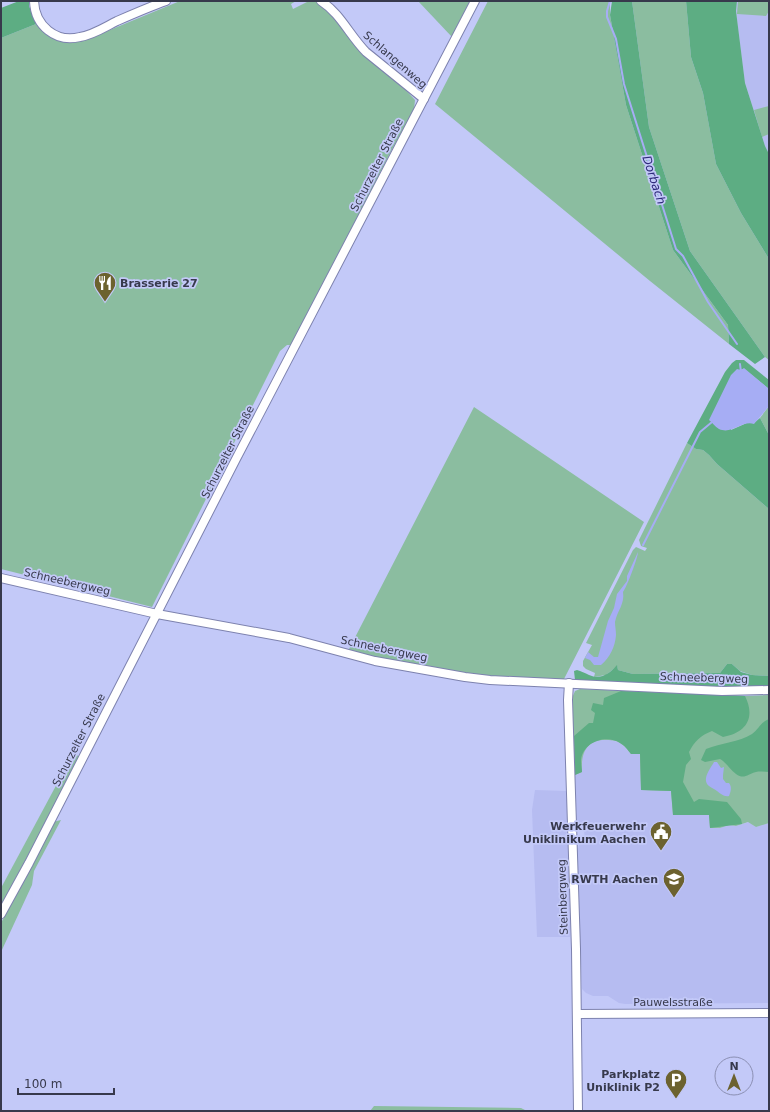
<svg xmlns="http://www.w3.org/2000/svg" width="770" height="1112" font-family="'DejaVu Sans',sans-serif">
	<rect width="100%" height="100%" fill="#c3c9f8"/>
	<!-- built -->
	<g fill="#b6bcf1">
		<path d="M737 1H769V154L765 146 745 83 736 11Z"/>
		<path d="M599 740H612L621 743 631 754H640L671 791 673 815H710V828H720L729 825 736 826 749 822 756 827 769 823V1003L625 1004 619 1003 608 996H593L586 993 582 989 577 852 579 845 585 842 584 828 577 824 575 775 582 772 581 760 585 749 594 742Z"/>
		<path d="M535 790 567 791 570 937H537L532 810Z"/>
	</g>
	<!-- green -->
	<g fill="#8bbda0">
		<path d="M180 1H296L291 4 293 9 309 1H316L330 10 386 73 402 86 415 100 414 110 390 153 293 345H287L280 351 152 607 1 569V38L36 24 45 33 88 39Z"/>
		<path d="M418 1H470L452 37Z"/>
		<path d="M488 1H610V15L626 105 673 250 728 325 729 344 650 281 435 104Z"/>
		<path d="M632 1H686L691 57 703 93 716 164 741 213 769 259V360L765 357 690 251 649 127Z"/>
		<path d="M738 1H769V11L766 16 737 14Z"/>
		<path d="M769 106V134L762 137 754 110Z"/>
		<path d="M769 406V435L760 418Z"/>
		<path d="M474 407 644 522 564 679C550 680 535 678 521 678 463 675 405 664 348 651Z"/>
		<path d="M687 443 696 449 703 450 709 455 717 464 769 509V676L752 675 740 671 732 664H727L720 673 633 674 618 670 617 666 606 675 594 677 595 673 586 669 583 666V661L592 645 586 643 633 550 636 547 645 551 647 548 641 546 639 540Z"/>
		<path d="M580 689 745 696 769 695V823L756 827 748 822 736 826 729 825 720 828H710L709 815H673L671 791 641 790 640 754H631C628 750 624 745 620 743 616 740 610 740 605 740 585 740 581 755 582 772L575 775 572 698 575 691Z"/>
		<path d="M73 754 79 756 1 908V888Z"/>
		<path d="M61 820 34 871 32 885 1 952V923L53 822Z"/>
		<path d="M374 1106 521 1108 527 1111H370Z"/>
	</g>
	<!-- forest -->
	<g fill="#5dad83">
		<path d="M19 1H29V6L36 24 1 38V8Z"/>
		<path d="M612 1H632L649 127 690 251 765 357 755 364 729 344 728 325 673 250 626 105 610 15Z"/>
		<path d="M686 1H737L736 11 745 83 765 146 769 154V259L741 213 716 164 703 93 691 57Z"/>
		<path d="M736 360H744L769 380V389L744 369 739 370 731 430 749 422 754 423 760 418 769 435V509L717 464 709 455 703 450 696 449 687 443 725 372 732 363Z"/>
		<path d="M727 664H732L741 672 752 675 769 676V687H725L577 681 575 680 574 671 577 670C581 671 585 673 589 675 601 680 609 674 617 665L618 670 633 674 720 673Z"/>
		<path d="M621 691 745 696C756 718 746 733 723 737L712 731C701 735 694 742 689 752L691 759 686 765 683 782 694 802 699 799 727 802 741 819 742 824 710 828 709 815H673L671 791 641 790 640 754H631C628 750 624 745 620 743 606 734 583 742 581 760 581 764 582 769 582 772L575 775 574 736 589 723H593L595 713 591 710 593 703 603 705 604 698Z"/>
		<path d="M769 719V772C765 772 760 771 756 772 748 774 744 780 736 774 730 770 727 763 720 759L705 762 701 760 706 749C721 743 739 742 752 734 759 729 761 722 769 719Z"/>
	</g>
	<!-- water -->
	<g fill="#a6adf4">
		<path d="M744 368 769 389V406L754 424C742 420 732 435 719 429 715 427 712 422 709 420L731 375 737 369 741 370Z"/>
		<path d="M638 552C638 557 627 587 623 592 625 604 617 611 615 622 615 626 616 631 616 635 615 647 610 657 601 665H594L590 660 585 658 588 652 594 657H598L608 621 614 608 617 594 627 581V576Z"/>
		<path d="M714 762H717L721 768 724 767 723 775V779L726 783H729C732 787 731 791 729 796 724 797 721 794 717 791 715 789 711 788 709 786 701 779 711 768 714 762Z"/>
	</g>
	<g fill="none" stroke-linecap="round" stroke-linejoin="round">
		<!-- stream -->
		<g stroke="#a6adf4" stroke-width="2">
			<path d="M610 1 607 11V17L616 39 624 84 676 249 683 256 708 302 737 344"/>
			<path d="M740 364 741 372"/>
			<path d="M643 545 700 432 712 422"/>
		</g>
		<!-- minor casing -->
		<g stroke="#7d82ae" stroke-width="10">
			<g id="minor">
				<path d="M34 1C35 26 56 43 80 37 93 35 105 27 117 21 133 14 149 7 166 1"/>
				<path d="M321 1C340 13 350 36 366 52L424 99"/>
				<path d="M1 578 157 614 289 638 375 661 465 677 490 680 722 691 769 690"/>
				<path d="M569 683 568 700 576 949 578 1111"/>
				<path d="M1 914 29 863 236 459 475 1"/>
				<path d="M577 1014 769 1013"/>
			</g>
		</g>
		<!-- minor -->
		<use href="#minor" stroke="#fff" stroke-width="8"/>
	</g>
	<!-- icons -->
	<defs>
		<g id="restaurant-pin" transform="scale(1.15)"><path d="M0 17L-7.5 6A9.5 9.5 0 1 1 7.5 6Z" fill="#6c622f" stroke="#c3c9f8"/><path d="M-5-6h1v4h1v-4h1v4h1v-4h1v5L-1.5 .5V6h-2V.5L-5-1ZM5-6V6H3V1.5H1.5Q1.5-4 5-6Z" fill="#fff"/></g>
		<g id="civic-pin" transform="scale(1.15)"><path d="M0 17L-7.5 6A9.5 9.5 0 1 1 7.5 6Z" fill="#6c622f" stroke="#c3c9f8"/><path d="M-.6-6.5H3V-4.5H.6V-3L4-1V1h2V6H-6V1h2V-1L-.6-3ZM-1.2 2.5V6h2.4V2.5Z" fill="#fff"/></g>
		<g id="university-pin" transform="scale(1.15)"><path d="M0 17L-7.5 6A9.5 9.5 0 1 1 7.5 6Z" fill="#6c622f" stroke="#c3c9f8"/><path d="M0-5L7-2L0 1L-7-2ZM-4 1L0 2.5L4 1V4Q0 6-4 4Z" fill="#fff"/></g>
		<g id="parking-pin" transform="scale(1.15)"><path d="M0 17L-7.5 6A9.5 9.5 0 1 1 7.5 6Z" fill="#6c622f" stroke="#c3c9f8"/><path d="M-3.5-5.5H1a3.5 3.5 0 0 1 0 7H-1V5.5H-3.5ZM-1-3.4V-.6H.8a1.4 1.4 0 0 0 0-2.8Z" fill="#fff"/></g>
	</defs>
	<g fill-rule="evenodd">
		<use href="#restaurant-pin" x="105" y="283"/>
		<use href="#civic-pin" x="661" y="832"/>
		<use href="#university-pin" x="674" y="879"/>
		<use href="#parking-pin" x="676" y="1080"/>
	</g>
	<g text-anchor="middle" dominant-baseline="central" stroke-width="3.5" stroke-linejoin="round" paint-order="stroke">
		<!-- street labels -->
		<g font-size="11" fill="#37394c" stroke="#c3c9f8">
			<text transform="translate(395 60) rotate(41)">Schlangenweg</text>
			<text transform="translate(377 165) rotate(-63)">Schurzelter Straße</text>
			<text transform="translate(228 452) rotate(-63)">Schurzelter Straße</text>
			<text transform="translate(67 582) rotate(13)">Schneebergweg</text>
			<text transform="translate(384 649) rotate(12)">Schneebergweg</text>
			<text transform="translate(704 678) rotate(2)">Schneebergweg</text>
			<text transform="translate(79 740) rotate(-63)">Schurzelter Straße</text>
			<text transform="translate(563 897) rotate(-92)">Steinbergweg</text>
			<text x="673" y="1002">Pauwelsstraße</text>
		</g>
		<!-- poi labels -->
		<g font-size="11" font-weight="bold" fill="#37394c" stroke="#c3c9f8" text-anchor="end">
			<text x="120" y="283" text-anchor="start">Brasserie 27</text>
			<text x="646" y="826">Werkfeuerwehr<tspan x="646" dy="13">Uniklinikum Aachen</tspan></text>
			<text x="658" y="879">RWTH Aachen</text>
			<text x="660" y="1074">Parkplatz<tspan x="660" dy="13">Uniklinik P2</tspan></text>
		</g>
		<!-- water labels -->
		<g font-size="12" font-style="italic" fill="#2f2b7b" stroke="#c3c9f8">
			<text transform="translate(654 180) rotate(72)">Dorbach</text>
		</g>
	</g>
	<!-- border -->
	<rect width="770" height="1112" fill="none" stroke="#37394c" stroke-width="4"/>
	<!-- north arrow -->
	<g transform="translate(734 1076)"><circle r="19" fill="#c3c9f8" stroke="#8b8fb3"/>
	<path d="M0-3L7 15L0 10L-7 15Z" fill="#6c622f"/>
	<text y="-6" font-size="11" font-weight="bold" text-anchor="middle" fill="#37394c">N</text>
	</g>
	<!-- scale -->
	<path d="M18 1088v6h96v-6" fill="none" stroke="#37394c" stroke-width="2"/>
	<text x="24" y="1088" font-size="12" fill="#37394c" stroke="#c3c9f8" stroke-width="3" paint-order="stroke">100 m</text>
</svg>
